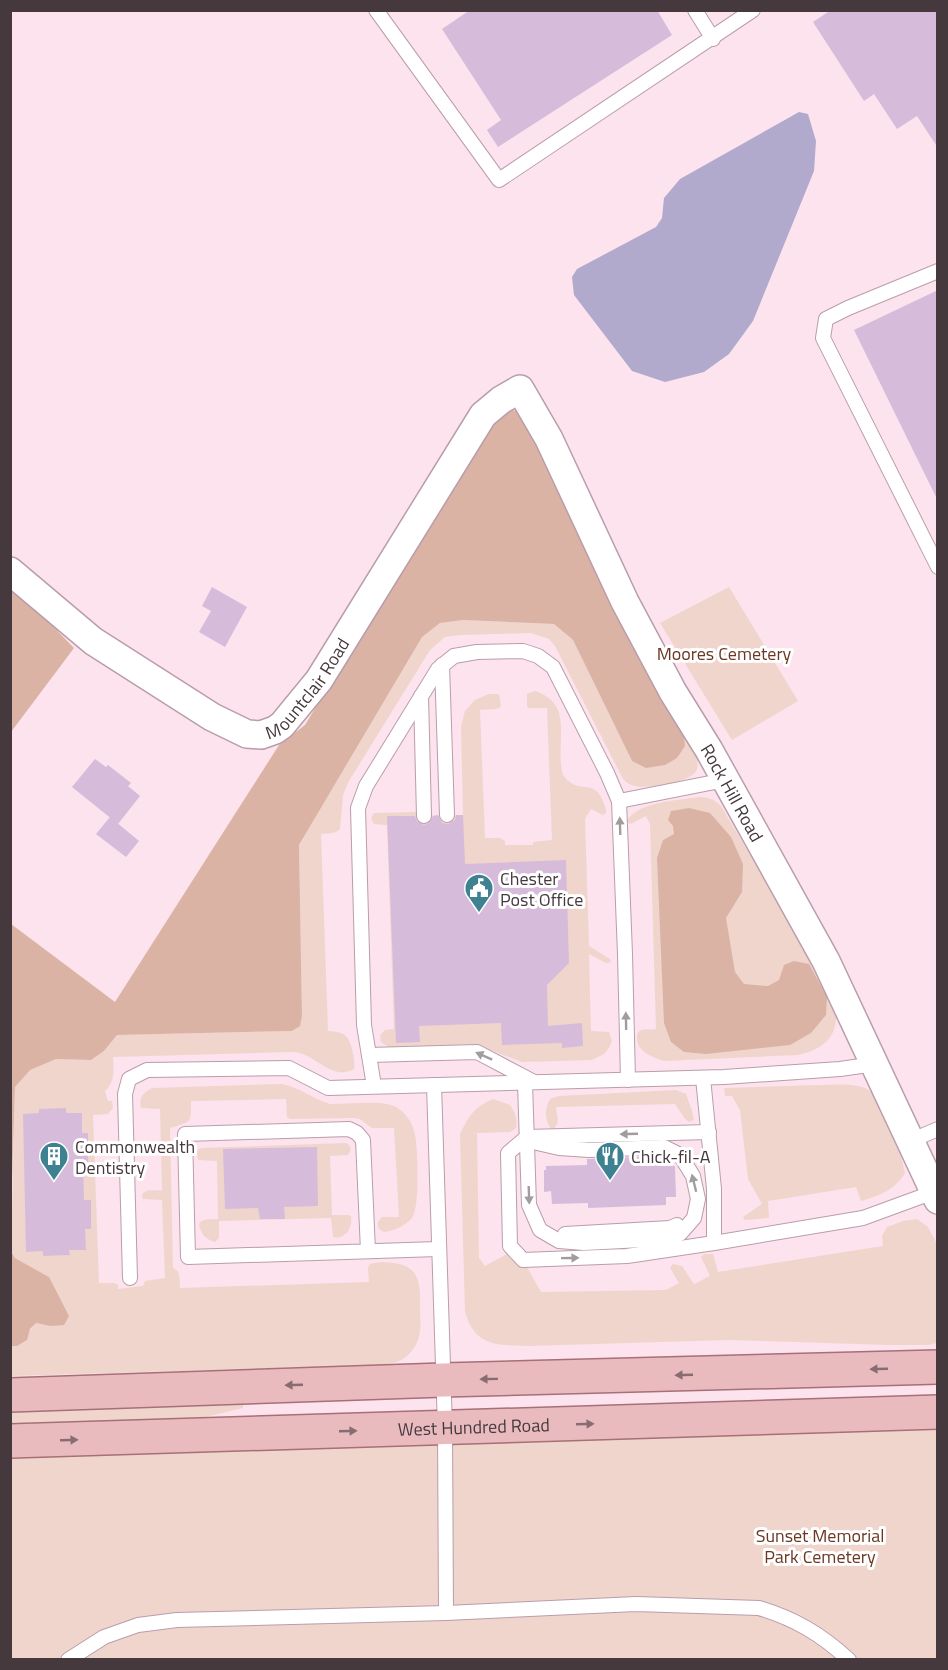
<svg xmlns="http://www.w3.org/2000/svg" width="948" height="1670" font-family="'Titillium Web',sans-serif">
	<rect width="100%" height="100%" fill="#fce3ee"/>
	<!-- green -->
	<g fill="#f0d5cc">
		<path d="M729 587 798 701 732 740 660 623Z"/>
		<path d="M463 620 554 624 573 640 632 761 683 729C689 740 700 756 697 769 694 782 647 789 635 786 630 785 627 783 623 779L555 646 549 639 531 633 461 635 445 637 430 650 349 781 343 795 340 829C336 834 328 833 321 834L328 1031C346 1032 349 1036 353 1053 354 1059 355 1063 354 1069 333 1080 319 1059 300 1053 297 1052 294 1052 291 1052L113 1057C114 1070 115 1082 105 1091L108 1101H112L113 1108 108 1114 93 1115 99 1283H114L118 1285V1289L143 1286 145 1281 165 1278 162 1200 143 1199 142 1195C145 1188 155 1191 162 1190L160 1109 141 1108C138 1098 144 1092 152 1088L282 1084C299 1087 313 1099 330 1104 345 1104 382 1100 394 1106 405 1111 413 1123 415 1135 418 1149 420 1207 412 1218 405 1226 394 1231 384 1232L379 1229C377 1224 378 1221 382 1217H399L394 1128H372L360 1119 354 1118 290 1119 287 1117 286 1099 191 1101C191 1124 192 1121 170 1128L173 1268C182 1272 179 1280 180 1288L369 1282 368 1267 370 1264C377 1262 386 1262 393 1263 423 1266 420 1289 420 1312 421 1328 421 1343 408 1355 401 1362 393 1363 383 1365L11 1376 10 1346H17L36 1323 50 1326 49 1277 15 1258 11 1249 15 1087 29 1070 56 1059 91 1060 104 1051 117 1035 292 1031 299 1026 302 1016 299 845 422 636 440 623Z"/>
		<path d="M535 691C576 704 554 744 563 775 581 799 596 772 606 810V813L603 815 591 809 585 819 589 946 610 959 611 962 606 963 589 954 591 1031 609 1032 612 1041 609 1048 604 1054 592 1060 522 1062 474 1044 390 1048 381 1042 380 1035 385 1030 394 1029 387 825 374 824 371 818 374 813 416 812 417 816 463 815 461 726 465 711 475 700 489 694H499L501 706 499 708 496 709 480 710 485 838H500L505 841V845H533V842L552 840 547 708H528L527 705V694Z"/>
		<path d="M698 797C708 797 714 799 721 806L830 989C843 1023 836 1047 798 1055L664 1061C653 1057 636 1052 637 1037 637 1034 638 1031 642 1030 645 1029 652 1030 656 1029L650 824 646 816 631 824 626 822C638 801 676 801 698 797Z"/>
		<path d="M819 1085C833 1085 859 1082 870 1091 890 1105 900 1150 905 1173 895 1190 879 1196 861 1201L856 1187 768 1201 769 1218 745 1220 743 1217 762 1204 748 1179 740 1110 732 1096H725L724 1088Z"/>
		<path d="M676 1090 686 1094 692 1111 694 1120 689 1122 685 1119 675 1104 556 1107 558 1122 554 1129 550 1128C545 1117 544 1110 550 1099L559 1096Z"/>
		<path d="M493 1099 510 1105C515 1113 518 1119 516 1128L510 1132 477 1133 479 1258 485 1266 507 1254 523 1260 541 1292 666 1290 679 1283 670 1268 673 1264 682 1266 694 1284 710 1276 701 1257 704 1254H713L718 1272 883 1246 882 1236 887 1227 903 1221 917 1219 928 1227 937 1244V1343L928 1345H889L728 1340 529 1346C498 1345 474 1347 465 1311L460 1134C469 1116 474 1107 493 1099Z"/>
		<path d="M346 1143 349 1145 351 1149 348 1155 330 1156 332 1215H348L351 1216C353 1228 345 1240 333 1237L331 1218 219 1221V1238L215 1242C206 1240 200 1233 199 1224 203 1217 211 1220 218 1219L217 1161 198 1160 197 1152 198 1149 202 1148Z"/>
		<path d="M243 1397V1408L201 1418 11 1424 10 1404Z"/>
		<path d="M937 1427V1659H11L10 1457Z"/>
	</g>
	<!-- forest -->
	<g fill="#dab3a5">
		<path d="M513 410 522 413 683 729 685 746 677 758 665 765 646 768 632 761 573 640 554 624 463 620 440 623 422 637 299 845 302 1016 300 1026 292 1031 117 1035 104 1051 91 1060 56 1059 30 1070 15 1087 11 1215V924L115 1002 279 745 305 725 486 425 498 414Z"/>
		<path d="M11 583 74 648 11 732Z"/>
		<path d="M689 808 710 813 731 837 743 864 742 892 726 918 735 972 744 984 768 986 779 980 784 965 794 961 809 964 827 997 826 1015 811 1033 790 1045 706 1054 684 1052 671 1042 664 1023 657 858 663 840 674 834 673 826 668 820 671 811Z"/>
		<path d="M10 1249 15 1258 49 1277 69 1316 64 1325 50 1326 36 1323 30 1329 27 1340 17 1346H11Z"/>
	</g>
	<!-- water -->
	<path fill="#b1aacd" d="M799 112 808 114 816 141 814 171 753 321 729 354 704 372 665 382 632 371 574 295 572 277 577 269 656 227 662 218 664 198 680 179Z"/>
	<!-- building -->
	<g fill="#d6bcda">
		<path d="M470 10H657L672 35 498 147 487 130 501 120 442 29Z"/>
		<path d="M831 10H938V148L917 116 897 129 874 94 864 101 813 22Z"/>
		<path d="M938 290V501L854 330Z"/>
		<path d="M212 587 247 607 225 647 199 632 211 611 202 606Z"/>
		<path d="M95 759 106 767 108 765 131 783 128 786 140 796 118 824 72 787Z"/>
		<path d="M438 815 442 823 448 824 455 820 456 815H463L465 864 566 860 569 963 547 985 548 1026 582 1023 583 1046 562 1048V1043L502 1045 501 1023 419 1026 420 1042 396 1043 387 816H415L417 821 424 825 429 823 433 816Z"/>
		<path d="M110 817 139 841 126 857 96 834Z"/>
		<path d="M66 1108V1113H82V1133H88V1162H83L84 1200H91V1229H85L86 1250H69L70 1255 43 1256V1251L26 1252 23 1114 39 1113V1109Z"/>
		<path d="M317 1147 318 1206 284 1207 285 1219H260L258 1208 225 1209 223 1149Z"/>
		<path d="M662 1156 664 1157V1166H675L676 1197H666V1205L588 1208V1203L552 1204 551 1191 544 1192V1170H546V1166L587 1165V1159Z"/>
	</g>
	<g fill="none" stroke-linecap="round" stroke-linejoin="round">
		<!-- service casing -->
		<g stroke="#ba9dab" stroke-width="16">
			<g id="service">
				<path d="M376 10 499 180 753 10"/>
				<path d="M695 10 713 39"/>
				<path d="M938 271 848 308 826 319 823 338 938 567"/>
				<path d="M442 665 447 815"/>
				<path d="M421 696 424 816"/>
				<path d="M369 1055 477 1052 534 1082"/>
				<path d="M703 1078 714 1189V1243"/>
				<path d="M628 1080 625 954 619 801 725 780"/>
				<path d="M525 1083 529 1205 540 1230 559 1241 584 1243 661 1239 680 1234 694 1218 698 1199 693 1176 680 1155 664 1147 589 1150 559 1148 533 1142"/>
				<path d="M434 1085 445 1428 446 1613"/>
				<path d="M374 1086 364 1025 358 808 366 786 438 669 454 656 477 652 523 651 538 656 553 667 607 773 619 801"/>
				<path d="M709 1132 527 1137 508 1153 510 1246 523 1260 627 1256 714 1243 863 1218 934 1192"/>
				<path d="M910 1141 938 1129"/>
				<path d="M565 1234 670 1228 677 1225"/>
				<path d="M368 1251 363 1140 357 1133 349 1129 185 1134 188 1257 438 1249"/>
				<path d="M130 1278 125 1094 129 1079 147 1070 289 1068 328 1088 724 1077 840 1069 875 1064"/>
				<path d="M68 1660 104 1637 138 1625 177 1620 446 1613 636 1604 759 1608C795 1619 821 1634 849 1660"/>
			</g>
		</g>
		<!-- minor casing -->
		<g stroke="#ba9dab" stroke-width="30">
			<g id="minor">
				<path id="s1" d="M10 571 93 641 212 717 247 734 261 735 275 730 282 725 319 680 483 415 501 400 520 389 549 439 625 602 673 692 709 750 826 961 938 1200"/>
			</g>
		</g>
		<!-- primary casing -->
		<g stroke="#a67076" stroke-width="36">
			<g id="primary">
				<path d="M10 1395 443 1380 938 1367"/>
				<path id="s2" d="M10 1441 938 1412"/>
			</g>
		</g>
		<!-- service -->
		<use href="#service" stroke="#fff" stroke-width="14"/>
		<!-- minor -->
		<use href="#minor" stroke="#fff" stroke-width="27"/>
		<!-- primary -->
		<use href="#primary" stroke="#e9bbbf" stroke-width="33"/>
	</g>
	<!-- one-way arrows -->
	<defs><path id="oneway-solid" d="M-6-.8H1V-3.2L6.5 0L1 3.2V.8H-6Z" transform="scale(1.5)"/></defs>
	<g fill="#a29c9e">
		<use href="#oneway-solid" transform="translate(620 826) rotate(-92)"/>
		<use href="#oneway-solid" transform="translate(626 1021) rotate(-91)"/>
		<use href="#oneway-solid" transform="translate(484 1056) rotate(-156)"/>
		<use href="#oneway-solid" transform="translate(629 1134) rotate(178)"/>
		<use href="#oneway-solid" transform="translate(694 1183) rotate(-104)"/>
		<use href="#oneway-solid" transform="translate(529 1195) rotate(88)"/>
		<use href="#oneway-solid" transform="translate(570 1258) rotate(-1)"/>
	</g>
	<g fill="#876d72">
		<use href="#oneway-solid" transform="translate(879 1369) rotate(178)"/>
		<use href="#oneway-solid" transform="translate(684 1375) rotate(178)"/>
		<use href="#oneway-solid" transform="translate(489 1379) rotate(179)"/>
		<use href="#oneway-solid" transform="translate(294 1385) rotate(178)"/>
		<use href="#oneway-solid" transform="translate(585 1424) rotate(-2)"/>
		<use href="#oneway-solid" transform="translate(348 1431) rotate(-2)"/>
		<use href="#oneway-solid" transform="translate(69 1440) rotate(-2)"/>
	</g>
	<!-- icons -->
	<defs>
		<g id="civic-pin" transform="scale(1.5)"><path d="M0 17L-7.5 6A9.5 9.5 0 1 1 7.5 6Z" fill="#3e8291" stroke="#fff"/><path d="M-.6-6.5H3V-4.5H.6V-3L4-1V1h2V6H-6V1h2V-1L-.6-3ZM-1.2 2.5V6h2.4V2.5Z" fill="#fff"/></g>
		<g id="building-pin" transform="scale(1.5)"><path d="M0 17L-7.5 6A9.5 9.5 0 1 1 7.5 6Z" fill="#3e8291" stroke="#fff"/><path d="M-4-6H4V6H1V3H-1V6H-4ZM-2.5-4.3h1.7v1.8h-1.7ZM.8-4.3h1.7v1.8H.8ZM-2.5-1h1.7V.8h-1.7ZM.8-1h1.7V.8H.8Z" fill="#fff"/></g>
		<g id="restaurant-pin" transform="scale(1.5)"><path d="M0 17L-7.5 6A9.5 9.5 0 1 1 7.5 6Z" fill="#3e8291" stroke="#fff"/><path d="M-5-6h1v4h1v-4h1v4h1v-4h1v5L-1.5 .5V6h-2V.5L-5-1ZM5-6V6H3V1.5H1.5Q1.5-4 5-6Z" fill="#fff"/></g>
	</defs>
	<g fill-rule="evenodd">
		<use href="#civic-pin" x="479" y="888"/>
		<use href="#building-pin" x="54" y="1156"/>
		<use href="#restaurant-pin" x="610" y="1156"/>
	</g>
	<g text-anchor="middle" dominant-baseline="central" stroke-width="6" stroke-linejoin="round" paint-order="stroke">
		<!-- park labels -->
		<g font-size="18" fill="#6a3723" stroke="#fff">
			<text x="724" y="653">Moores Cemetery</text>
			<text x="820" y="1535">Sunset Memorial<tspan x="820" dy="21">Park Cemetery</tspan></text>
		</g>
		<!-- street labels -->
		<g font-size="18" fill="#45393e" stroke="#fff">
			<text stroke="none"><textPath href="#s1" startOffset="370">Mountclair Road</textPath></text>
			<text stroke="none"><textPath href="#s1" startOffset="1198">Rock Hill Road</textPath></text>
			<text stroke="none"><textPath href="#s2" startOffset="464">West Hundred Road</textPath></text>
		</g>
		<!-- poi labels -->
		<g font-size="18" fill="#45393e" stroke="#fff" text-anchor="start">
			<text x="500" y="878">Chester<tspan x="500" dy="21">Post Office</tspan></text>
			<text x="75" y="1146">Commonwealth<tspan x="75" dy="21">Dentistry</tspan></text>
			<text x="631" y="1156">Chick-fil-A</text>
		</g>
	</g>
	<!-- border -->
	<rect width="948" height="1670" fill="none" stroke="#45393e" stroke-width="24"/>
</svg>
